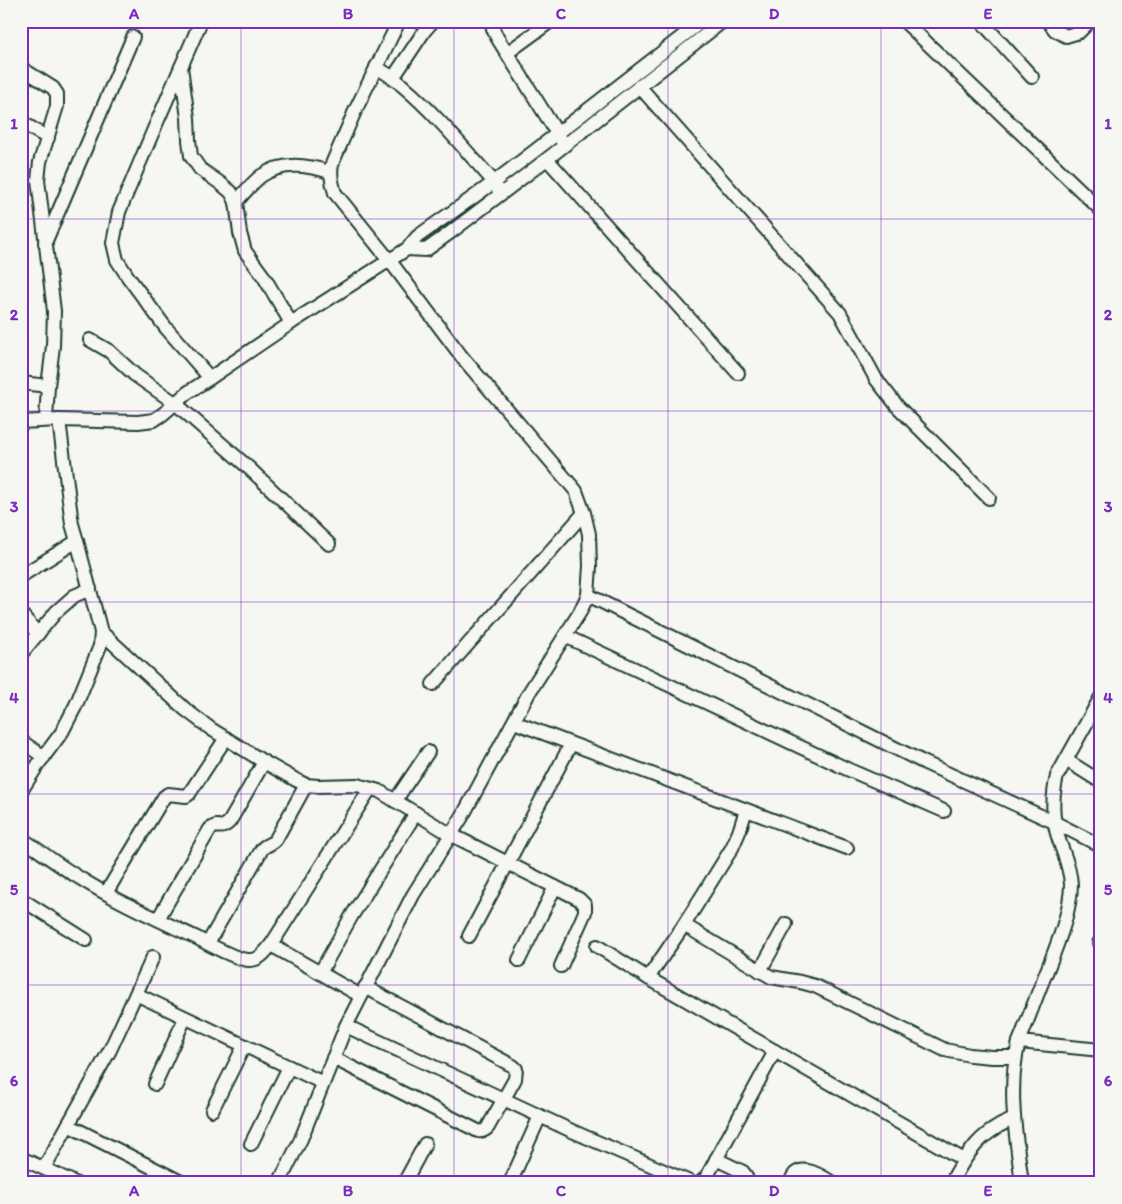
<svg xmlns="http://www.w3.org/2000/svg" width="1122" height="1204" font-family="Itim,sans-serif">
	<rect width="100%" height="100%" fill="#f6f6f2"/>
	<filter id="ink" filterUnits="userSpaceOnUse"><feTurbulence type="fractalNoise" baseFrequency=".02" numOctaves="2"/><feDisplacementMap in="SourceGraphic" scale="10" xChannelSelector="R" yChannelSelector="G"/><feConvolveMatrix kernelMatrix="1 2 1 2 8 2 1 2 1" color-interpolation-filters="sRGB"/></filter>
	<g filter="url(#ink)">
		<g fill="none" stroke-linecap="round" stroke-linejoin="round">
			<!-- minor casing -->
			<g stroke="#1f3d34" stroke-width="16">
				<g id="minor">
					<path d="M201 21 154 129 119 212 113 243 117 260 128 277 166 328 210 378"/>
					<path d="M493 21C491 28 495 33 498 39L562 141"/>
					<path d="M904 21 1101 210"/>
					<path d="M981 21 1032 77"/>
					<path d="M1048 21 1055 30 1066 36 1079 32 1090 21"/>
					<path d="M507 53 551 21"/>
					<path d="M181 67 188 118 189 140 191 156 200 169 220 183 231 192 236 202 240 233 245 251 264 277 291 323"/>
					<path d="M376 67C386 73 396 79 404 87 437 115 465 150 494 182L497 188"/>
					<path d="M21 68 53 88 57 94V106L40 162 38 180 54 311 53 346 48 386 46 420"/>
					<path d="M393 78 425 30 433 21"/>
					<path d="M639 86 840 313 876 379 898 407 989 498"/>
					<path d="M21 122 48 138"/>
					<path d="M547 159 738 373"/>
					<path d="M236 202C244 193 252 183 261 176 283 161 307 165 330 172"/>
					<path d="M45 243 133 37"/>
					<path d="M407 249 426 250 451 232 547 159 723 21"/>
					<path d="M90 340 109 351 135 375 175 403 250 469 329 544"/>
					<path d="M21 383 48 386"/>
					<path d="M21 422 59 420 138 422 154 420 163 414 187 393 210 378 291 323 407 249 417 237C443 218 469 201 494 182 564 129 633 75 702 21"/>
					<path d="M21 576 77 541 72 524 59 420"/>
					<path d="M588 595 925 763 1054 822 1101 846"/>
					<path d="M21 614 38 634"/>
					<path d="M101 632 186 710 211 729 264 762 296 780 306 785 318 786 357 785 379 791 450 834 579 899 585 905V912L561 966"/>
					<path d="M565 636 847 769 944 811"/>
					<path d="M21 654 56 612 74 596 90 589"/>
					<path d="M433 684 584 513"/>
					<path d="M514 722 847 848"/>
					<path d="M21 741 44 757"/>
					<path d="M1066 760 1101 782"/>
					<path d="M21 791 39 763 62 732 76 705 100 646 101 632 77 541"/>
					<path d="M395 801 428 752"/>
					<path d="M21 838C40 851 58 865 78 877 116 901 157 919 197 938 208 944 240 961 250 960 260 960 265 952 271 945L370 789"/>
					<path d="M106 893 164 797 168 794 186 796 189 794 226 738"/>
					<path d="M21 899 86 940"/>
					<path d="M158 919 210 829 216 826C222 827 225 827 230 821L264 762"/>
					<path d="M684 925 771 977 800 982 815 986 945 1050 970 1055 992 1057H1015"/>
					<path d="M469 936 571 744"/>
					<path d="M208 943 262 849C266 844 272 845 276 839L306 785"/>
					<path d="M1099 943 1101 944"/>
					<path d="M271 945 361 996"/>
					<path d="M597 946 648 978 964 1160"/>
					<path d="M519 960 555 887"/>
					<path d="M760 971 786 924"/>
					<path d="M320 973 351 917 416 813"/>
					<path d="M648 978 684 925 732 848 739 832 746 810"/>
					<path d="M136 994 323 1083"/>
					<path d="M346 1026 572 1131 692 1183"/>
					<path d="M1019 1042 1101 1050"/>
					<path d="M333 1058 478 1131C483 1132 485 1131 488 1127L515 1079 516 1069 513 1066 365 987"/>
					<path d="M155 1084 185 1018"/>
					<path d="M212 1110 244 1046"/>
					<path d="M68 1125 183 1183"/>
					<path d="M251 1144 289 1067"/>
					<path d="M21 1158 75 1183"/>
					<path d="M716 1159 743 1172 746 1176 744 1183"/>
					<path d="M44 1168 110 1050 153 957"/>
					<path d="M279 1183 301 1139 346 1026 413 895 462 817 530 691 580 612 588 595 590 566 589 534 584 513 576 491 462 357 390 261 335 193C332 182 330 175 332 164L355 111 399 21"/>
					<path d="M404 1183 425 1144"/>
					<path d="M510 1183 540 1116"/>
					<path d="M700 1183 706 1178 775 1051"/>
					<path d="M790 1183C792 1179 793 1175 796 1173 806 1165 824 1178 833 1183"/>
					<path d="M951 1183C962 1162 975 1140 996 1128 1001 1124 1008 1122 1014 1119"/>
					<path d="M1022 1183C1016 1136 1007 1088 1019 1042 1029 1017 1038 992 1048 968 1058 943 1071 910 1071 884 1070 867 1064 855 1059 840 1052 820 1052 797 1057 776L1101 697"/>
				</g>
			</g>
			<!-- minor -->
			<use href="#minor" stroke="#f6f6f2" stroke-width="12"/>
		</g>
	</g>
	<!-- grid -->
	<path fill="none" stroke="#7b2cbf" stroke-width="1" stroke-opacity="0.55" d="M241 21V1183M454 21V1183M668 21V1183M881 21V1183M21 219H1101M21 411H1101M21 602H1101M21 794H1101M21 985H1101"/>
	<!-- margin -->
	<rect width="1122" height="1204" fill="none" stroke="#f6f6f2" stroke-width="55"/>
	<rect x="28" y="28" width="1066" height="1148" fill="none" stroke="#7b2cbf" stroke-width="2"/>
	<g font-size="16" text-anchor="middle" font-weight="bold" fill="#7b2cbf">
		<text x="134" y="19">A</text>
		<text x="348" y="19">B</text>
		<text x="561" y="19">C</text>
		<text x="774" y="19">D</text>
		<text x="988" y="19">E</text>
		<text x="14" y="129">1</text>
		<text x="1108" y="129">1</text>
		<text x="14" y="320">2</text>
		<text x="1108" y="320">2</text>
		<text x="14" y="512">3</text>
		<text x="1108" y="512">3</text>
		<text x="14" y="703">4</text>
		<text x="1108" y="703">4</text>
		<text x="14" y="895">5</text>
		<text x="1108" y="895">5</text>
		<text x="14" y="1086">6</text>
		<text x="1108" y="1086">6</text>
		<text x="134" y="1196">A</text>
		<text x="348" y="1196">B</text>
		<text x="561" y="1196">C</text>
		<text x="774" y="1196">D</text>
		<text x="988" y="1196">E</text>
	</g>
</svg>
